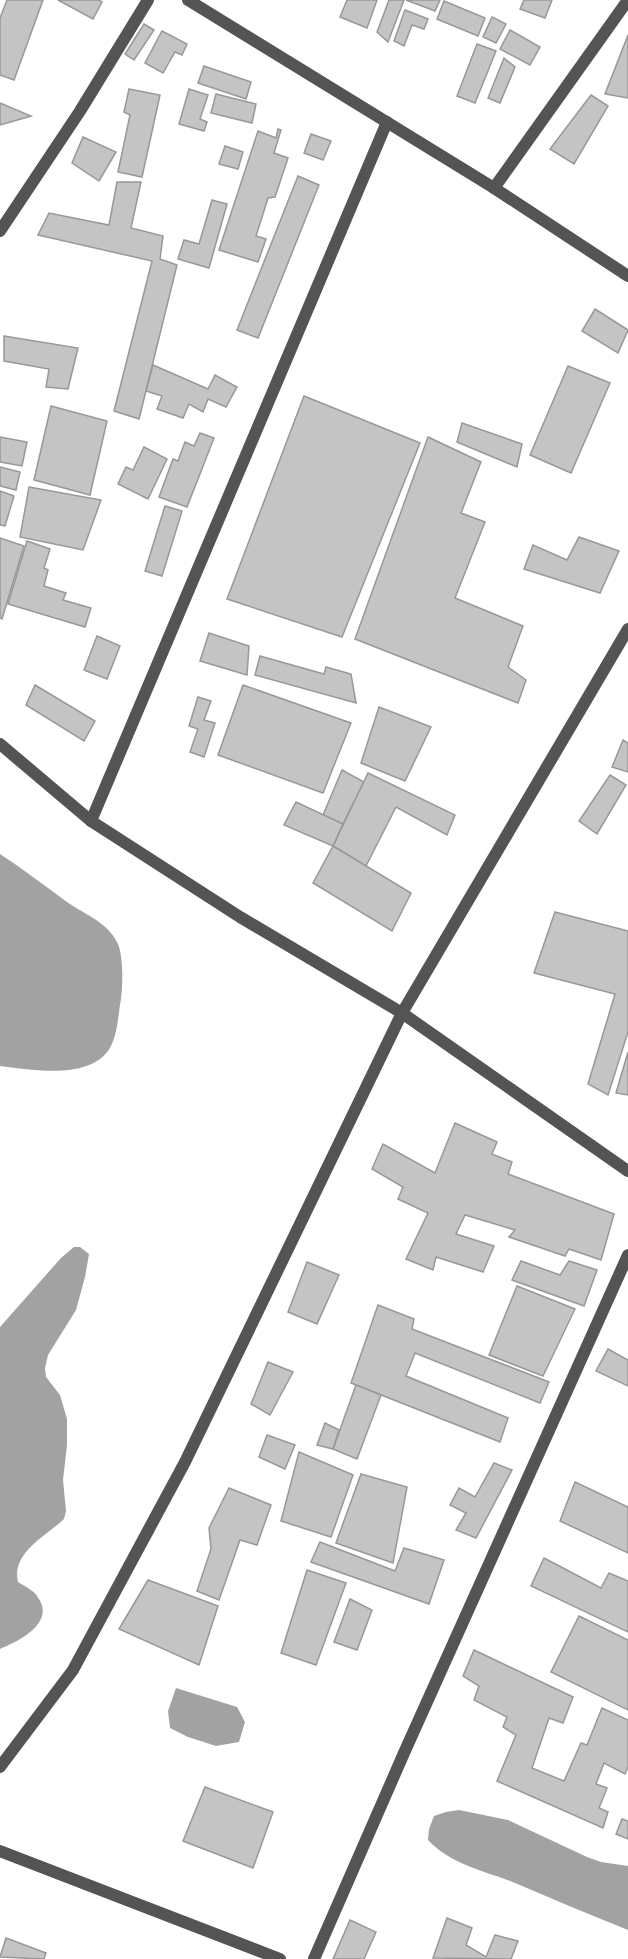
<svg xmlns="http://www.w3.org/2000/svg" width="628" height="1959" font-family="'Exo 2',sans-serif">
	<rect width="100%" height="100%" fill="#fff"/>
	<!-- water -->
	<g fill="#a2a2a2">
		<path d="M0 854C23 869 45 886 67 902 84 914 107 922 117 942 124 955 123 991 120 1005 118 1018 117 1034 111 1046 93 1081 32 1070 0 1066Z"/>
		<path d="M74 1247H80L89 1254 85 1277 76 1310 48 1355 45 1368 46 1377 60 1395 67 1419V1445L63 1480 66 1511 64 1519C46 1536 11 1553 18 1582 24 1586 33 1590 37 1596 57 1622 20 1641 0 1649V1327L61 1258Z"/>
		<path d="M176 1688 237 1707 245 1722 239 1742 216 1746 188 1737 170 1728 168 1711Z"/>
		<path d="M459 1810 508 1820 587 1857 601 1862 628 1866V1930C590 1915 553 1899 515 1883 486 1871 451 1865 428 1840L429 1829 434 1816 446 1812Z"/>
	</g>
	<!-- building -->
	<g fill="#c4c4c4" stroke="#989898" stroke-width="1.5">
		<path d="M7 0H43L14 80 0 75V18Z"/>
		<path d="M58 0H99L102 2 93 19Z"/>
		<path d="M347 0H377L367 28 340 17Z"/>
		<path d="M389 0H404L388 42 377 32Z"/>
		<path d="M406 0H440L435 11Z"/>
		<path d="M524 0H552L545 18 520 9Z"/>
		<path d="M444 1 485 18 478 36 437 19Z"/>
		<path d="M405 10 428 19 424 29 412 25 404 46 394 41Z"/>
		<path d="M492 17 506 24 496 43 483 37Z"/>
		<path d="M144 24 154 30 134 60 125 54Z"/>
		<path d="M510 30 540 47 530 65 500 49Z"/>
		<path d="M162 31 187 44 182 55 175 52 163 73 145 63Z"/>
		<path d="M628 35V98L605 94Z"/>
		<path d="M477 44 496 51 475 103 457 96Z"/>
		<path d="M504 58 515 67 500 103 488 98Z"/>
		<path d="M204 66 251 82 246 99 198 83Z"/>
		<path d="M129 89 160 95 142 177 118 172 130 115 124 112Z"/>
		<path d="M189 89 208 95 200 119 207 122 204 131 179 124Z"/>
		<path d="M216 94 256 104 252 123 211 113Z"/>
		<path d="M591 95 608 106 574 164 550 149Z"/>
		<path d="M0 103 31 116 0 125Z"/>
		<path d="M278 129 281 130 274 153 288 158 275 197 268 198 256 236 266 239 258 262 219 250 258 131 276 138Z"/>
		<path d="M311 134 331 141 323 160 304 153Z"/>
		<path d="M83 137 116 152 99 181 72 163Z"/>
		<path d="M225 146 243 152 238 169 219 164Z"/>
		<path d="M298 176 319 185 258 338 237 330Z"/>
		<path d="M117 182H141L131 228 163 236 160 259 177 265 139 419 114 411 152 261 38 235 49 213 109 225Z"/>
		<path d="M212 200 227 204 209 268 178 259 184 240 199 244Z"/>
		<path d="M595 309 628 330 618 353 582 331Z"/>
		<path d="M4 336 78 348 68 389 46 387 49 369 4 361Z"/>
		<path d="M153 365 208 389 215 375 237 387 226 407 208 399 203 412 189 404 183 418 157 409 162 396 146 391Z"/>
		<path d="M568 366 610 383 571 473 530 455Z"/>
		<path d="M304 396 420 443 342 637 227 599Z"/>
		<path d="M51 406 107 421 90 495 34 480Z"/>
		<path d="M462 423 522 444 517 467 457 442Z"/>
		<path d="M200 433 214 438 187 507 159 497 173 459 178 461 185 442 194 446Z"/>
		<path d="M0 437 27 442 22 466 0 462Z"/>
		<path d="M428 437 481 462 461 513 485 522 455 598 523 626 508 667 526 680 518 703 355 639Z"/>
		<path d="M144 447 167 459 148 499 118 484 126 467 133 470Z"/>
		<path d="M0 467 20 472 16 490 0 486Z"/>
		<path d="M29 487 101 500 83 550 20 537Z"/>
		<path d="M0 491 14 496 5 526 0 525Z"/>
		<path d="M165 506 182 511 162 576 145 571Z"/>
		<path d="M579 537 619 551 600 593 524 569 533 545 567 560Z"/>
		<path d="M0 538 24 546 2 619 0 618Z"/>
		<path d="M27 541 50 549 44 568 48 570 44 586 66 593 63 600 91 608 85 627 8 604Z"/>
		<path d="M209 633 249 646 247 675 200 661Z"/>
		<path d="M97 636 120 646 107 679 84 670Z"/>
		<path d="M260 656 324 674 326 667 351 674 356 703 255 675Z"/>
		<path d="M35 685 95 721 84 741 26 705Z"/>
		<path d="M243 685 351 723 323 793 218 755Z"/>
		<path d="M198 697 211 701 204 720 215 723 204 757 190 752 198 729 189 726Z"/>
		<path d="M379 707 431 727 405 781 361 763Z"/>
		<path d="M623 740 628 743V772L612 767Z"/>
		<path d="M342 770 364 782 343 824 323 815Z"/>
		<path d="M368 773 455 815 447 835 396 807 366 866 333 846Z"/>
		<path d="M610 775 626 785 597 834 579 821Z"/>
		<path d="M296 802 343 824 333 846 284 825Z"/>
		<path d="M333 846 411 893 392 931 313 883Z"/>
		<path d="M555 912 628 931V1032L608 1095 588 1084 615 994 534 973Z"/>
		<path d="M628 1052V1095L616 1093Z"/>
		<path d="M455 1123 497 1142 492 1154 512 1162 508 1174 614 1214 601 1260 569 1249 565 1256 509 1237 515 1230 465 1215 456 1234 494 1246 483 1272 436 1257 433 1270 406 1259 428 1213 398 1199 403 1187 372 1169 383 1144 435 1173Z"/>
		<path d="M521 1261 560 1275 569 1261 597 1270 584 1306 512 1280Z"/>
		<path d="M307 1262 339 1275 317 1324 288 1312Z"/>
		<path d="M517 1286 575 1309 543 1376 489 1355Z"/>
		<path d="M378 1305 414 1319 412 1329 549 1382 540 1403 415 1353 406 1376 508 1418 500 1442 351 1383Z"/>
		<path d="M608 1349 628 1360V1386L596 1371Z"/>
		<path d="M268 1362 293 1372 270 1415 251 1404Z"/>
		<path d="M356 1385 381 1395 357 1459 333 1449Z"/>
		<path d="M325 1423 339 1430 333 1449 317 1445Z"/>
		<path d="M267 1435 295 1445 285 1469 259 1457Z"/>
		<path d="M299 1452 353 1475 331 1537 281 1521Z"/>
		<path d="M494 1463 512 1470 476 1538 456 1530 466 1513 450 1505 459 1488 475 1497Z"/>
		<path d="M361 1474 407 1487 393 1563 336 1543Z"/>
		<path d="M575 1482 628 1507V1553L560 1521Z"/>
		<path d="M229 1488 271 1505 257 1545 240 1540 219 1600 197 1591 211 1549 209 1528Z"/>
		<path d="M320 1542 395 1571 404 1548 444 1560 429 1604 311 1562Z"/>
		<path d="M544 1558 601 1588 609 1573 628 1581V1632L531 1586Z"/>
		<path d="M307 1570 346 1583 316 1665 281 1653Z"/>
		<path d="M148 1580 218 1606 199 1665 119 1629Z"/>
		<path d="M350 1599 372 1610 357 1650 334 1642Z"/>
		<path d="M579 1616 628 1640V1710L551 1672Z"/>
		<path d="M474 1650 573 1697 563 1723 549 1718 532 1768 564 1781 581 1743 587 1745 602 1708 628 1720V1767L625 1774 604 1763 596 1784 607 1788 599 1808 608 1812 603 1828 497 1781 516 1735 503 1727 507 1717 474 1700 479 1686 463 1676Z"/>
		<path d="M205 1787 273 1812 253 1868 183 1841Z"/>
		<path d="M622 1819 628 1821V1839L616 1834Z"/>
		<path d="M447 1918 472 1928 466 1945 486 1957 495 1935 518 1941 511 1959 433 1958Z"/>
		<path d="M350 1920 376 1932 364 1959H333Z"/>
		<path d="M6 1938 46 1953 44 1959 0 1957Z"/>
	</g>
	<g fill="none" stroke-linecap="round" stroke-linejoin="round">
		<!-- minor -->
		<g stroke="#545454" stroke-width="12">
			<path d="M188 0 494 188 628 276"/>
			<path d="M494 188 628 0"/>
			<path d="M0 231 80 111 148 0"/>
			<path d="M0 744 91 821 240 917 402 1013 628 1171"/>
			<path d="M91 821 387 122"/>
			<path d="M0 1767 73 1670 185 1462 402 1013 628 629"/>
			<path d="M0 1851 280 1959"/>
			<path d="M314 1959 404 1753 628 1255"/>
		</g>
	</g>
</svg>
